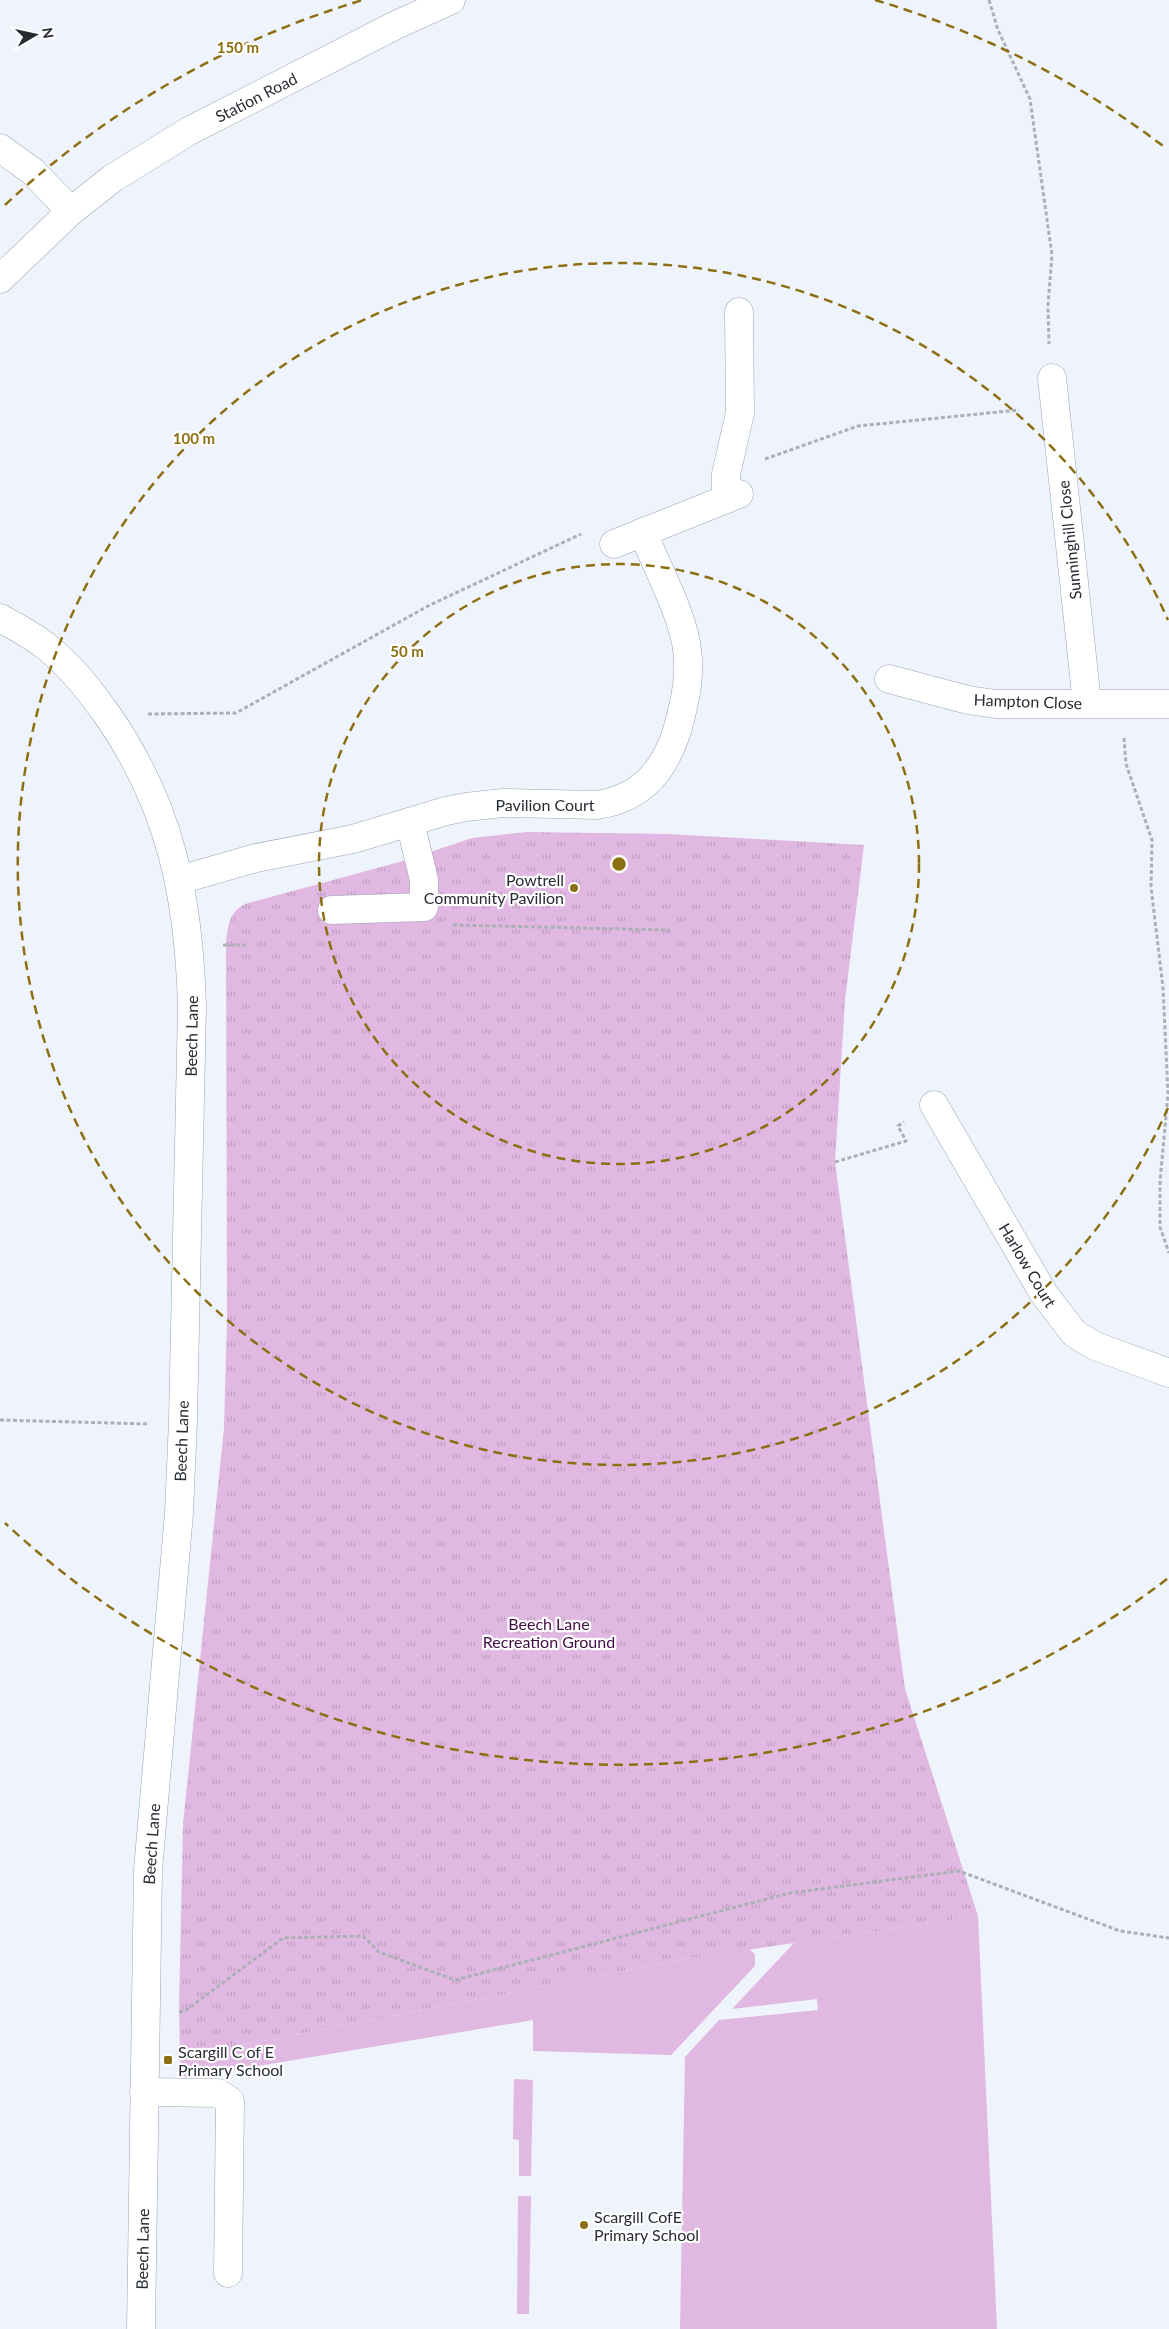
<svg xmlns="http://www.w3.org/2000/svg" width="1169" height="2329" font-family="Lato,sans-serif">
	<defs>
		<pattern id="park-tufts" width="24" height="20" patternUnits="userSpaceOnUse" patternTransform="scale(1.25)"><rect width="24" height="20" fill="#e0b8e1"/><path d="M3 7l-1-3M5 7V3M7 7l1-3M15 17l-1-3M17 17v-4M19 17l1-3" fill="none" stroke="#c09ec2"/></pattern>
	</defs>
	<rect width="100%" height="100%" fill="#eff4fc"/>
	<!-- grass -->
	<g fill="#e0b8e1">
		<path d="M978 1916 997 2329H680L685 2057 719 2020 818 2010 817 1999 732 2009 794 1943Z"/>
		<path d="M749 1949 755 1954V1966L671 2055 533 2051V2020L187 2078 180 2073V2057L685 1959Z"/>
		<path d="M514 2079 533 2080 531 2176H519V2140L513 2139Z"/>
		<path d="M518 2196H531L529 2314H517Z"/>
	</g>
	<!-- park -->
	<path fill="url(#park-tufts)" d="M527 832 668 834 864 845 845 1000 835 1162 905 1689 978 1916 685 1959 180 2057 179 2006 183 1824 224 1428 227 1317 226 942C228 926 229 912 245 904L403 861 472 838Z"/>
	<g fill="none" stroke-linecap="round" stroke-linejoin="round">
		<!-- minor casing -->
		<g stroke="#99a4b5" stroke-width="29">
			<g id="minor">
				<path d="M0 148 32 171 71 211"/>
				<path d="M0 279 71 211 113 178 189 131 396 25 451 0"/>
				<path d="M1052 378 1087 703"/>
				<path d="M726 499V474L740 413 739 312"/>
				<path d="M614 544 739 494"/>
				<path d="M0 618C16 627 34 636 48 648 72 667 91 692 108 716 171 807 189 898 192 1007L183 1420 179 1513 148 1870 141 2329"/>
				<path d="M889 679 968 700 996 704H1169"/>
				<path d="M179 880 256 858 353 839 446 811 466 807 503 803 597 805C652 797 673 756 683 707 688 686 690 663 686 642 678 605 657 568 643 532"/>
				<path d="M332 910 424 907V880L410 822"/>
				<path d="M934 1105 1044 1294 1074 1333 1095 1346 1169 1373"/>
				<path d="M144 2092 218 2093 230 2101 228 2273"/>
			</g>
		</g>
		<!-- path -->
		<g stroke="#abb0b7" stroke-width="3" stroke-dasharray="4 2.5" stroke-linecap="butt">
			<path d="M989 0 998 30 1030 99 1052 255 1048 305 1049 344"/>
			<path d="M765 459 858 426 1019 410"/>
			<path d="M148 714 236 713 428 606 581 534"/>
			<path d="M1124 738 1126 764 1152 840 1151 887 1163 988 1168 1094 1160 1182V1227L1169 1253"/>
			<path d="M453 925 670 930"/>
			<path d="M223 945H246"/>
			<path d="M835 1162 906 1141 898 1126 904 1122"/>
			<path d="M0 1420 149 1424"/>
			<path d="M179 2012 185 2011 283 1938 363 1936 379 1952 455 1980 790 1893 959 1871 1120 1931 1169 1938"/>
		</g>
		<!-- minor -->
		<use href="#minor" stroke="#fff" stroke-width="28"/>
	</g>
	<!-- distance rings -->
	<g fill="none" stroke="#8c6f12" stroke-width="2.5" stroke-dasharray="9 6">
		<circle cx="619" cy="864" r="300"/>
		<path d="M1168 1108A601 601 0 1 1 1168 620"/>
		<path d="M1167 1579A901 901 0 0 1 5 1523M5 205A901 901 0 0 1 363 0M875 0A901 901 0 0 1 1167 149"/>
	</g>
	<!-- markers -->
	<g fill="#8c6f12" stroke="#fff" stroke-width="2">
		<circle cx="574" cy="888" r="5"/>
		<rect x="163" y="2055" width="10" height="10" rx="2.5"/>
		<circle cx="584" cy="2225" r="5"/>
	</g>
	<g text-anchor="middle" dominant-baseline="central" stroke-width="4.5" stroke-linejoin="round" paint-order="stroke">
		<!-- street labels -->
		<g font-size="16" fill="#272c33" stroke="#fff">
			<text transform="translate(256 97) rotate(-27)">Station Road</text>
			<text transform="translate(1069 540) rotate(-96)">Sunninghill Close</text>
			<text transform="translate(1028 701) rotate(2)">Hampton Close</text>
			<text x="545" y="804">Pavilion Court</text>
			<text transform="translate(191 1036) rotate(-89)">Beech Lane</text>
			<text transform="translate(1028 1265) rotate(59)">Harlow Court</text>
			<text transform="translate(181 1441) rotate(-88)">Beech Lane</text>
			<text transform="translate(151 1844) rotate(-86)">Beech Lane</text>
			<text transform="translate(142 2249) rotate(-89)">Beech Lane</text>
		</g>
		<!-- poi labels -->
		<g font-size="16" fill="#272c33" stroke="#fff" text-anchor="start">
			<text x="564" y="879" text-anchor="end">Powtrell<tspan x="564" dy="18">Community Pavilion</tspan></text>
			<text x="178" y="2051">Scargill C of E<tspan x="178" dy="18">Primary School</tspan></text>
			<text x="594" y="2216">Scargill CofE<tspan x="594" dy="18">Primary School</tspan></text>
		</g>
		<!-- park labels -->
		<g font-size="16" fill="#420d45" stroke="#fff">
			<text x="549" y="1623">Beech Lane<tspan x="549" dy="18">Recreation Ground</tspan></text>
		</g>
	</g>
	<circle cx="619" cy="864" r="8" fill="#8c6f12" stroke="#fff" stroke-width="2.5"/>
	<g font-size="15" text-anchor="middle" font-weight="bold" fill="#8c6f12" stroke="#fff" stroke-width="4.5" stroke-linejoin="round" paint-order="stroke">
		<text x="238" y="53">150 m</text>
		<text x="194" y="444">100 m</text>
		<text x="407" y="657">50 m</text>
	</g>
	<!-- north arrow -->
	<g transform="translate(35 35) rotate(81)" stroke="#ffffff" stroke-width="4" paint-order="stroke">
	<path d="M0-4L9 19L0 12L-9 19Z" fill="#272c33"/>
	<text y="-8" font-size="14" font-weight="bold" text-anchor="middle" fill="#272c33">N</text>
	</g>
</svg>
